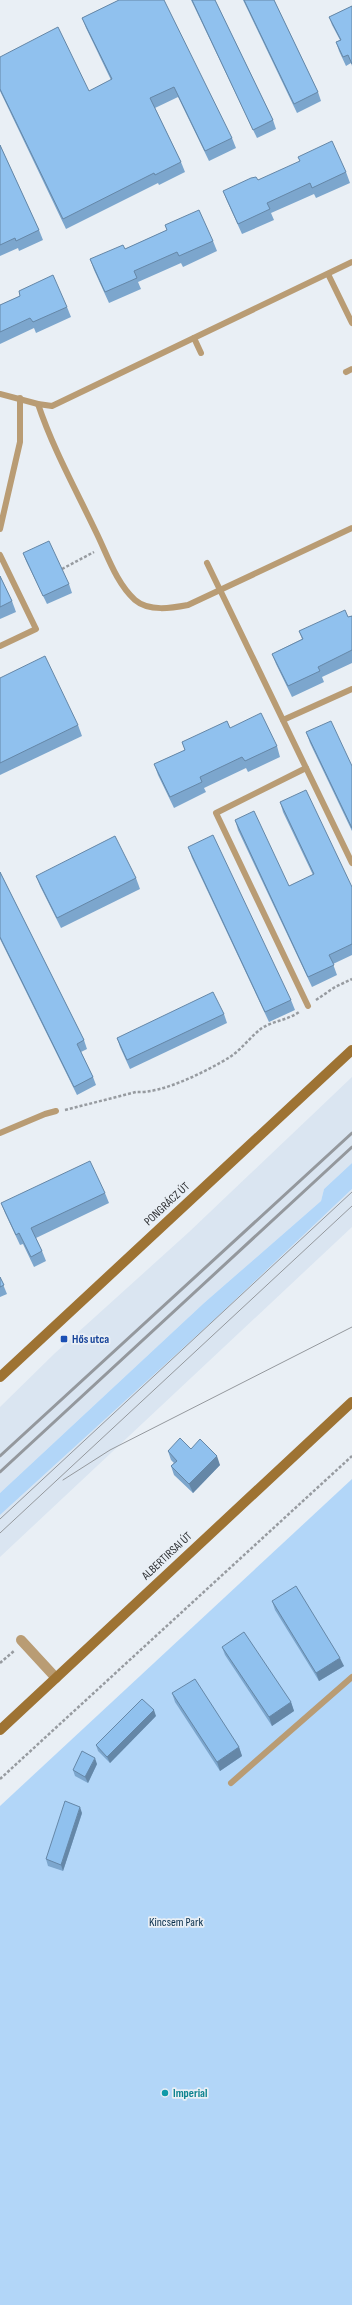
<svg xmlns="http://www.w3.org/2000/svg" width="352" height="2305" font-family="'Sofia Sans Condensed',sans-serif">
	<rect width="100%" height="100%" fill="#e9eff5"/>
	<!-- built -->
	<g fill="#dae5f1">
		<path d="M352 1077V1163L324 1189 321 1201 204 1303 0 1493V1407L54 1354 189 1232Z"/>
		<path d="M352 1189V1227L0 1557V1515L216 1318Z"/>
	</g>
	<!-- green -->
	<g fill="#b2d6f8">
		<path d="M352 1163V1189L216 1318 0 1515V1493L204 1303 321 1201 324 1189Z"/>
		<path d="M352 1479V2305H0V1806Z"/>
	</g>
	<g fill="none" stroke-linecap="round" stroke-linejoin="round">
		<!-- path -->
		<g stroke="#979ba0" stroke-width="2.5" stroke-dasharray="3 2" stroke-linecap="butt">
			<path d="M62 569 94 552"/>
			<path d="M316 1000 335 987 352 979"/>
			<path d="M65 1110 136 1092C162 1094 207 1071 230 1057 242 1049 251 1036 262 1028 273 1021 288 1020 299 1012"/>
			<path d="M0 1663 14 1651"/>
			<path d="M0 1779 352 1456"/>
		</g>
		<!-- lane -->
		<g stroke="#b99c74" stroke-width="6">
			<path d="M328 274 352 323"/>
			<path d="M194 338 201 353"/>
			<path d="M346 372 352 369"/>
			<path d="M0 394 38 404 52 406 352 262"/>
			<path d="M38 404C53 449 76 490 96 532 107 554 116 583 135 600 149 612 172 608 188 605L352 528"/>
			<path d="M0 529 20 442V398"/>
			<path d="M0 555 36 629 0 646"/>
			<path d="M207 563 352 863"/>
			<path d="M283 720 352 689"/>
			<path d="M306 768 216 813 308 1006"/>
			<path d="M0 1133 45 1114 56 1111"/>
			<path d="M231 1783 352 1677"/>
		</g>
		<!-- street -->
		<path stroke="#b99c74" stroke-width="10" d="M21 1640 56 1678"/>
		<!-- secondary -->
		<g stroke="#9e7333" stroke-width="10">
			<path d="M0 1377 352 1050"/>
			<path d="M0 1730 352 1402"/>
		</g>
		<!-- tram -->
		<g stroke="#94989d" stroke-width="1">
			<path d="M63 1480 110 1450 352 1327"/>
			<path d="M0 1519 352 1192"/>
			<path d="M0 1533 352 1206"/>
		</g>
		<!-- rail -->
		<g stroke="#94989d" stroke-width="3">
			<path d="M0 1456 352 1133"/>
			<path d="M0 1472 352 1147"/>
		</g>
	</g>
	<!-- wall -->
	<g fill="#7ca6cd">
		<path d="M119 0 232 138 236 148 209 161 178 97 155 108 181 162 185 172 159 185 158 183 66 229 0 91V57L89 91 111 80 86 28 82 18Z"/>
		<path d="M191 0H215L273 120 276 129 257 138Z"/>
		<path d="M243 0H274L318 92 321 101 297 113Z"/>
		<path d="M352 6V66L351 63 346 66 339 51 336 42 340 40 332 25 329 17Z"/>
		<path d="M0 145 39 230 43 240 19 251 18 248 0 256Z"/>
		<path d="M346 172 350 183 316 198 314 194 271 213 274 220 242 234 227 201 223 191 258 180Z"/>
		<path d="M165 225 213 241 217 251 183 267 181 263 138 282 141 289 109 303 94 270 90 259 125 249 167 230Z"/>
		<path d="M20 296 67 307 71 317 36 333 34 328 0 344V305Z"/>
		<path d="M23 553 69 584 72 593 47 604 26 561Z"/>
		<path d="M0 576 12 601 16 612 0 619Z"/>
		<path d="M352 616V663L322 677 324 682 292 697 276 664 272 654 302 639 299 631 348 617Z"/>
		<path d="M0 678 78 725 82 736 0 775Z"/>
		<path d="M230 728 277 746 280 757 248 772 246 768 204 788 206 792 174 808 158 775 154 764 185 750 182 742Z"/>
		<path d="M306 732 352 766V831L310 743Z"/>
		<path d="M280 802 352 887V955L333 964 337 975 312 987 238 830 235 820 289 886 313 875 283 812Z"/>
		<path d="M188 847 291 1000 295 1010 269 1022 192 858Z"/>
		<path d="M0 872 84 1040 87 1049 81 1052 93 1077 96 1085 77 1095 0 939Z"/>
		<path d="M36 876 136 878 140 889 61 928 40 886Z"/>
		<path d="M224 1014 227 1023 130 1069 120 1047 117 1038Z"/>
		<path d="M105 1193 109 1203 36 1238 42 1251 46 1261 34 1267 23 1244 20 1245 5 1213 1 1203Z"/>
		<path d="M0 1277 7 1294 0 1297Z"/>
		<path d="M191 1449 220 1465 193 1493 174 1475 171 1466 174 1463 171 1460 168 1451Z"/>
		<path d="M272 1601 344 1666 319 1681 275 1610Z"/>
		<path d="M222 1647 291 1702 294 1711 272 1726 225 1655Z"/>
		<path d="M172 1693 239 1747 242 1756 220 1771 175 1702Z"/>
		<path d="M156 1716 110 1763 98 1751 96 1745Z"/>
		<path d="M97 1764 88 1783 75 1776 73 1770Z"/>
		<path d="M82 1813 63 1871 48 1866 46 1859Z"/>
	</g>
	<!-- shaded-wall -->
	<g fill="#6587a7">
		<path d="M217 1456 220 1465 193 1493 189 1484Z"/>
		<path d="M340 1658 344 1666 319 1681 316 1673Z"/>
		<path d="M291 1702 294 1711 272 1726 269 1717Z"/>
		<path d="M154 1710 156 1716 110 1763 107 1757Z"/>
		<path d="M239 1747 242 1756 220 1771 217 1762Z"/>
		<path d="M95 1758 97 1764 88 1783 85 1777Z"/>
		<path d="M80 1807 82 1813 63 1871 61 1865Z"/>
	</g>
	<!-- building -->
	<g fill="#90c1ee" stroke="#6587a7">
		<path d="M119 0H164L232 138 205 151 174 87 150 98 181 162 155 175 154 173 63 219 0 89V57L58 27 89 91 112 79 82 18Z"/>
		<path d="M192 0H215L273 120 253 130Z"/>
		<path d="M244 0H274L318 92 294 104Z"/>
		<path d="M352 6V64L348 55 343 57 336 42 341 40 329 17Z"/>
		<path d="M332 141 346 172 312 188 310 183 267 203 270 209 238 224 223 191 251 178 256 177 258 180 300 161 298 157Z"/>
		<path d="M0 145 39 230 16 241 15 238 0 245Z"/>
		<path d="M199 210 213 241 179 256 177 252 134 271 137 278 105 292 90 259 123 245 125 249 167 230 165 225Z"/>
		<path d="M53 275 67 307 33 322 30 318 0 332V305L20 296 19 291Z"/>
		<path d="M49 541 69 584 43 596 23 553Z"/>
		<path d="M0 576 12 601 0 607Z"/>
		<path d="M345 610 348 617 352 616V650L318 667 320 671 288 686 272 654 303 639 299 631Z"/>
		<path d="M45 656 78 725 0 763V678Z"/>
		<path d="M261 713 277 746 245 761 242 757 200 777 202 782 170 797 154 764 185 750 182 742 227 721 230 728Z"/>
		<path d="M331 721 352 766V828L306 732Z"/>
		<path d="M306 790 352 887V944L329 955 334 965 308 977 235 820 254 811 289 886 314 874 280 802Z"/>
		<path d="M213 835 291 1000 265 1012 188 847Z"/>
		<path d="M115 836 136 878 57 918 36 876Z"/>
		<path d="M0 872 84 1040 77 1044 93 1077 74 1087 0 937Z"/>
		<path d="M213 992 224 1014 127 1060 117 1038Z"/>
		<path d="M90 1161 105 1193 31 1228 42 1251 31 1257 19 1233 16 1235 1 1203Z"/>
		<path d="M0 1277 4 1285 0 1287Z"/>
		<path d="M180 1438 191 1449 200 1439 217 1456 189 1484 171 1466 177 1461 168 1451Z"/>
		<path d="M296 1586 340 1658 316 1673 272 1601Z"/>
		<path d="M244 1632 291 1702 269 1717 222 1647Z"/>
		<path d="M195 1679 239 1747 217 1762 172 1693Z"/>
		<path d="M142 1699 154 1710 107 1757 96 1745Z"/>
		<path d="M82 1751 95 1758 85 1777 73 1770Z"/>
		<path d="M65 1801 80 1807 61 1865 46 1859Z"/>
	</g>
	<!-- markers -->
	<rect fill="#1a4fb4" stroke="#e9eff5" stroke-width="1.5" x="60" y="1335" width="8" height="8" rx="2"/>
	<circle fill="#0f9aa8" stroke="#e9eff5" stroke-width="1.5" cx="165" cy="2093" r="4"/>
	<g text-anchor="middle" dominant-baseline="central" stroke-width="3.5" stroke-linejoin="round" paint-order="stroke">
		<!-- street labels -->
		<g font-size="12" fill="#2f3134" stroke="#e9eff5">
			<text transform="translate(167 1204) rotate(-43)">PONGRÁCZ ÚT</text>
			<text transform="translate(167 1556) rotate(-43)">ALBERTIRSAI ÚT</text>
		</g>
		<!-- transit labels -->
		<g font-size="12" font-weight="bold" fill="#164399" stroke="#e9eff5" text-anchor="start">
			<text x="72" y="1339">Hős utca</text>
		</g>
		<!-- park labels -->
		<g font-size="12" fill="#062c49" stroke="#e9eff5">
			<text x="176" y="1922">Kincsem Park</text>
		</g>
		<!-- culture labels -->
		<g font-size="12" font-weight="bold" fill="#0d838f" stroke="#e9eff5" text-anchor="start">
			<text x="173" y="2093">Imperial</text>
		</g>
	</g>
</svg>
